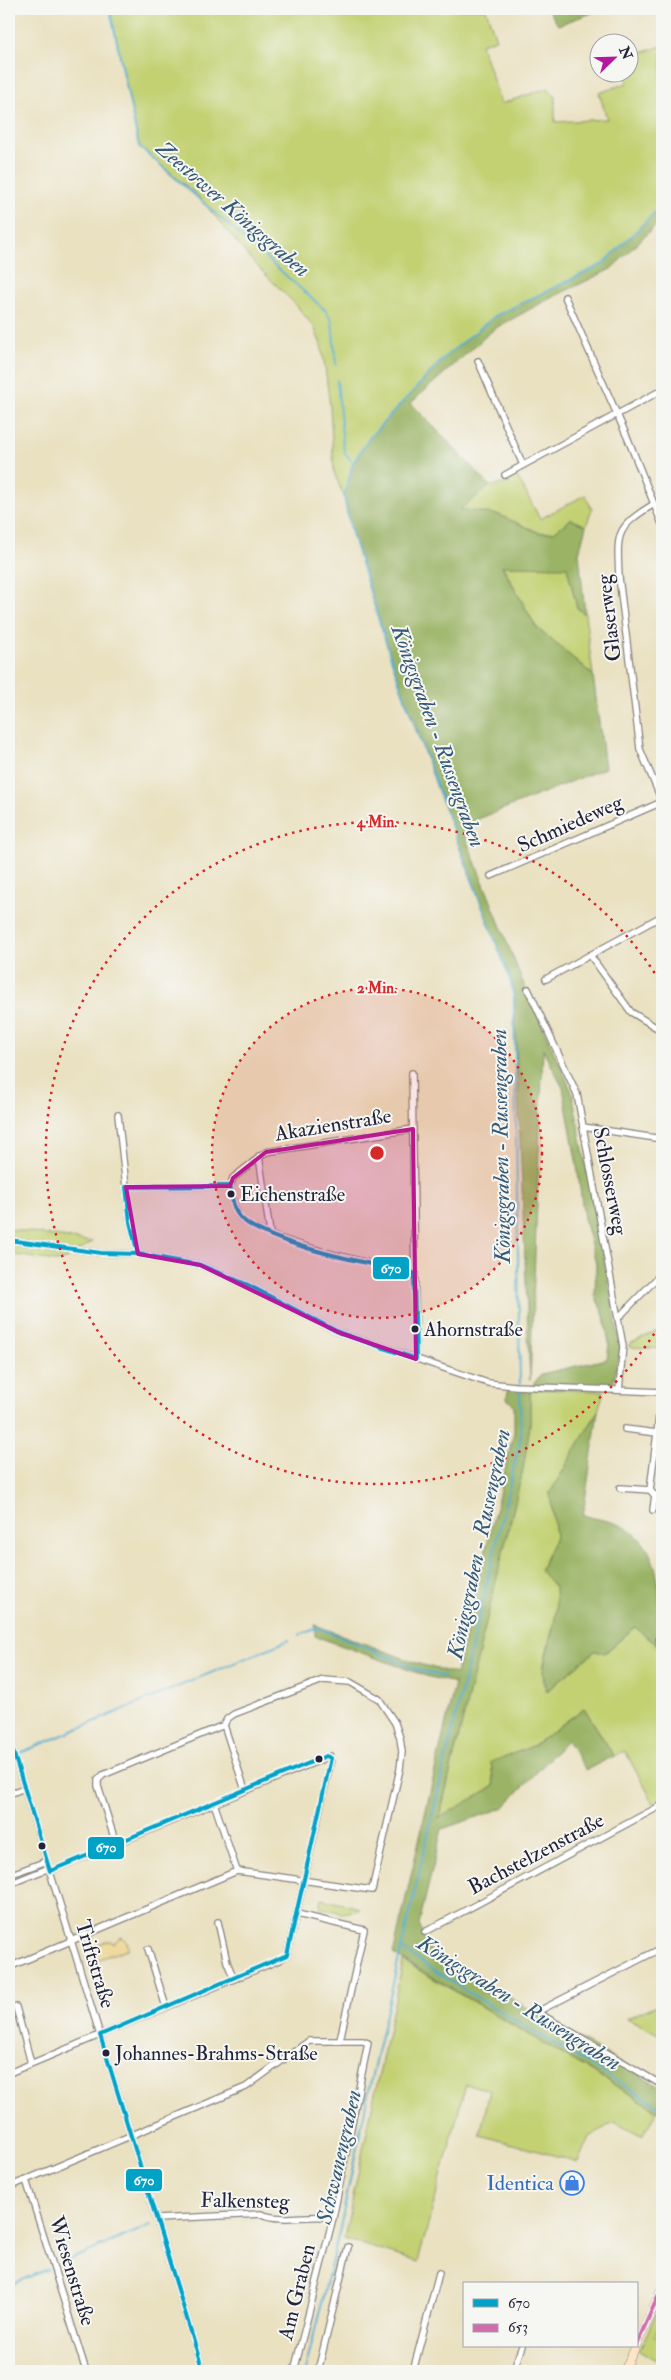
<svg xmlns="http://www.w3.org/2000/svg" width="671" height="2380" font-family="'IM FELL Double Pica',serif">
	<rect width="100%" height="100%" fill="#f6f6f2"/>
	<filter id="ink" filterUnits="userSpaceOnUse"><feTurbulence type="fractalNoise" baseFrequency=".02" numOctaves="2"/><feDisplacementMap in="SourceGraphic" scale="10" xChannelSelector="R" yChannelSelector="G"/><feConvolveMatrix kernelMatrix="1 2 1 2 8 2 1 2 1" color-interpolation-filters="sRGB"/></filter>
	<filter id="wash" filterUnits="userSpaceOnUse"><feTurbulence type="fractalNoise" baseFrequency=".0096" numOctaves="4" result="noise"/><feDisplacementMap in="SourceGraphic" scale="20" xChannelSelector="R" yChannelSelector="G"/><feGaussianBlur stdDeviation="1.12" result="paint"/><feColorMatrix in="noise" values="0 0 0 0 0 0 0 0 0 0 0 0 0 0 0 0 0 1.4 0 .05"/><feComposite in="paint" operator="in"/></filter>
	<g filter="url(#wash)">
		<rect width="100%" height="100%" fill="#eae1c1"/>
		<!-- green -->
		<g fill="#c3d173" stroke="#727a57">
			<path d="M110 9H486L496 39 481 44 501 104 548 88 555 95V122L607 119 599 93 627 83 626 73 628 72 629 57 662 46V205L603 264 495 316 446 356 370 437 353 463 344 497 334 472 330 407 325 367 321 345 314 327 296 305 253 262 198 196 139 146Z"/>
			<path d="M517 476 540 519 585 495 592 509 586 526 571 519 554 532 540 533 499 515 459 509 490 486 508 483Z"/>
			<path d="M502 565 567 566 577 608 585 614 593 675 536 627Z"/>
			<path d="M9 1229 92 1242 61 1262 9 1254Z"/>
			<path d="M662 1329V1335L657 1338 658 1346H662V1349L629 1347V1344Z"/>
			<path d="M530 1389 604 1391 598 1411 550 1493 556 1537 540 1570C544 1575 553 1581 555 1587 565 1616 532 1668 547 1691L595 1651 605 1653 635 1627 657 1645 662 1658V1799L654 1804 625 1751 614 1756 584 1708 533 1746 491 1762 494 1786 439 1819 523 1469 530 1425Z"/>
			<path d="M322 1899 360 1908 357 1911 342 1913 320 1907Z"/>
			<path d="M403 1961 657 2110 643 2137 614 2122 589 2137 578 2162 480 2135 490 2090 466 2084 418 2262 344 2239Z"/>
			<path d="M662 2003V2036L627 2018Z"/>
			<path d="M662 2300V2318L655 2336 662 2338V2363L639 2351Z"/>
		</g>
		<!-- forest -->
		<g fill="#9ab365" stroke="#5e6a50">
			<path d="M548 9H603L558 25Z"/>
			<path d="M662 205V219L611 269 545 301 494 329 411 403 490 486 460 509 499 515 540 533 554 532 571 519 586 526 579 553 585 614 577 608 567 567 502 566 536 627 593 675 605 768 461 826 526 990 572 1092 621 1348 612 1388 530 1389V1425L523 1469 439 1818 494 1786 491 1762 533 1746 584 1708 614 1756 586 1770 567 1740 503 1808 442 1829 419 1924 430 1950 662 2088V2113L393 1954 455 1683 426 1676 315 1636V1625L419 1664 456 1674 514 1432V1406L507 1399 508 1388 530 1389 541 1374 607 1359 609 1343 604 1316 595 1295 596 1263 584 1219 577 1166 563 1088 543 1049 530 1380 514 997 510 979C451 826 390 672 347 514L344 497 353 463 361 450 370 437 446 356 495 316 603 264Z"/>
			<path d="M598 1411 583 1515C595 1519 609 1520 620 1525 666 1545 661 1605 657 1645L635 1627 605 1653 595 1651 547 1691 543 1670 556 1615 555 1587 540 1570 556 1537 550 1493Z"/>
		</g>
		<!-- sand -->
		<path fill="#eeda9e" stroke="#887e6c" d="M120 1937 126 1940 129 1948 97 1960 94 1950C99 1943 107 1938 114 1943Z"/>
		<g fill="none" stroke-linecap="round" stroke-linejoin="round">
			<!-- stream -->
			<g stroke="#51accf" stroke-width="2">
				<path d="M110 9 139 146 325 310 332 321 336 365"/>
				<path d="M337 380 343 446 345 453 353 463"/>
				<path d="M520 1384 514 997 510 979 445 808 393 664 353 537 344 497 353 463 370 437 446 356 495 316 603 264 662 205"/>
				<path d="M300 1635 317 1628 322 1629 419 1670 445 1677"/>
				<path d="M20 1753 289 1640"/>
				<path d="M402 1949 464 1990 662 2108"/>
				<path d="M60 2264 151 2225"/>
				<path d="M9 2285 48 2269"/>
				<path d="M305 2371 340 2228 375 2061 521 1436 520 1389"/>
			</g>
		</g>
	</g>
	<g filter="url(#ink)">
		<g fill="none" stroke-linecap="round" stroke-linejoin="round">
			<!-- street casing -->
			<g stroke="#86827e" stroke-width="8">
				<g id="street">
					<path d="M565 297 628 439 662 524"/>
					<path d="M478 361 523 465"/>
					<path d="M505 475 662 390"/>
					<path d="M654 504C615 528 617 533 619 577L640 749 662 801"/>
					<path d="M491 876 662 802"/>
					<path d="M590 955 631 1012 662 1031"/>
					<path d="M546 979 662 916"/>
					<path d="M528 989 577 1094 623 1346 619 1390"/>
					<path d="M412 1073 416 1359"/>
					<path d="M118 1115 130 1222 138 1254"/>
					<path d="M583 1127 662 1139"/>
					<path d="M259 1156 270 1233"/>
					<path d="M230 1186C232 1195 233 1207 238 1215 254 1240 382 1266 414 1273"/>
					<path d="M230 1186 233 1178 266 1152 413 1129"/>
					<path d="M126 1187 230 1186"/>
					<path d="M9 1240 101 1253 138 1254 200 1265 246 1284 340 1333 488 1383 515 1386 662 1392"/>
					<path d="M619 1317 662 1273"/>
					<path d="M625 1429 657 1433"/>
					<path d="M620 1488 650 1490 662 1392"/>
					<path d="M650 1490 662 1504"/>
					<path d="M653 1510 655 1495"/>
					<path d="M662 1627 659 1639 662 1651"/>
					<path d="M224 1725 245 1790"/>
					<path d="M9 1738 203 2371"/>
					<path d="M9 1794 24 1788"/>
					<path d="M214 1803 237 1871"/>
					<path d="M9 1875 47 1861"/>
					<path d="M9 1889 12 1888V1883L49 1868"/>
					<path d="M297 1914 364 1930 340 2040"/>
					<path d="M218 1922 227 1962 234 1979"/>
					<path d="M425 1932 662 1805"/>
					<path d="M148 1949 166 2007"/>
					<path d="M9 1967 237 1871 372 1890 400 1769 402 1752 400 1738 395 1723 379 1699 350 1682 323 1680 234 1714 227 1719 224 1725 103 1775 98 1780V1786L116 1844"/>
					<path d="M16 2007 31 2063"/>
					<path d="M537 2012 662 2085"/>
					<path d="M537 2012 662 1948"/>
					<path d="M9 2073 279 1960 287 1955 331 1760 330 1756 50 1871"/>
					<path d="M26 2180 86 2371"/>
					<path d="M9 2187 246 2087 309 2041H363L368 2043 333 2218 294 2371"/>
					<path d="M157 2219 261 2214C284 2223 309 2213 333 2218"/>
					<path d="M318 2371 348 2247"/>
					<path d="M413 2371 439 2273"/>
					<path d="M513 2371 522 2346"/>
				</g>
			</g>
			<!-- secondary casing -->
			<g stroke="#86827e" stroke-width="9">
				<g id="secondary">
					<path d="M637 2344 662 2288"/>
					<path d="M624 2371 636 2346"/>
				</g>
			</g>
			<!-- street -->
			<use href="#street" stroke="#fff" stroke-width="5.5"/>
			<!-- secondary -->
			<use href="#secondary" stroke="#fee5c5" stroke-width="8"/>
			<!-- bus-1 casing -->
			<g stroke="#f6f6f2" stroke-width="8">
				<g id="bus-1">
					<path d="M230 1186C232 1195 232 1208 239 1216 263 1244 375 1265 414 1273L416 1359 340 1333 246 1284 200 1265 138 1254 130 1222 126 1187Z"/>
					<path d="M9 1240 101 1253 138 1254"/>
					<path d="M9 1738 50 1871 326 1756 331 1758 287 1955 100 2035 203 2371"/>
				</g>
			</g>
			<!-- bus-2 casing -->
			<g stroke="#f6f6f2" stroke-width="8">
				<path id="bus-2" d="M637 2343 662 2288"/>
			</g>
			<!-- bus-1 -->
			<use href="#bus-1" stroke="#02a2c7" stroke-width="4"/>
			<!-- bus-2 -->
			<use href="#bus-2" stroke="#d06daa" stroke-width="4"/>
		</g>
	</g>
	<!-- marked area -->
	<path fill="#b5179e" fill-opacity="0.2" stroke="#b5179e" stroke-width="4" stroke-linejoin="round" d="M413 1129 416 1359 340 1333 200 1265 138 1254 126 1187 230 1186 233 1178 266 1152Z"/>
	<!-- distance rings -->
	<circle cx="377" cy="1153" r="165" fill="#d62828" fill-opacity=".12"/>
	<g fill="none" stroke="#d62828" stroke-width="2.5" stroke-dasharray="2.5 5">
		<circle cx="377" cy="1153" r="165"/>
		<path d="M662 1321A331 331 0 1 1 662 985"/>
	</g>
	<!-- icons -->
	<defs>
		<g id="shop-ring" transform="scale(1.25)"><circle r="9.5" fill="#f6f6f2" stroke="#3f7fe0" stroke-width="1.5"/><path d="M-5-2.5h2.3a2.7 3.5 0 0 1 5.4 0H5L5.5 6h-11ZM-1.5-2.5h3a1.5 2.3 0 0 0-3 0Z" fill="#3f7fe0"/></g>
	</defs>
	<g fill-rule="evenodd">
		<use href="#shop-ring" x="572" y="2183"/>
	</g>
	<!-- markers -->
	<g fill="#22223b" stroke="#f6f6f2" stroke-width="2">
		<circle cx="231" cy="1194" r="4.5"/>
		<circle cx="415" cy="1329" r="4.5"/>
		<circle cx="319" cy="1759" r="4.5"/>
		<circle cx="42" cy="1846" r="4.5"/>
		<circle cx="106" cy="2053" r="4.5"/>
	</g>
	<g text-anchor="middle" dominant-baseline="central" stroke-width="4" stroke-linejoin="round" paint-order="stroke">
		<!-- bus labels -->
		<g font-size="20" fill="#22223b" stroke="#f6f6f2" text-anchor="start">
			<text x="240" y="1194">Eichenstraße</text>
			<text x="424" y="1329">Ahornstraße</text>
			<text x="115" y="2053">Johannes-Brahms-Straße</text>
		</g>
		<!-- street labels -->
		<g font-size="21" fill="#22223b" stroke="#f6f6f2">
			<text transform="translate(609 618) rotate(-97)">Glaserweg</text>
			<text transform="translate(570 824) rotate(-24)">Schmiedeweg</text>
			<text transform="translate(333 1125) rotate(-9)">Akazienstraße</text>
			<text transform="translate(610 1181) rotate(79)">Schlosserweg</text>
			<text transform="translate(536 1854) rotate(-28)">Bachstelzenstraße</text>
			<text transform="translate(95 1964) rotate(73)">Triftstraße</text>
			<text transform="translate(245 2201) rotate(1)">Falkensteg</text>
			<text transform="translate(72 2271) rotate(73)">Wiesenstraße</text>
			<text transform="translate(297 2292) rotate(-76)">Am Graben</text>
		</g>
		<!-- shop labels -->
		<g font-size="21" fill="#366cbe" stroke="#f6f6f2" text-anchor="end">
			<text x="554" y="2183">Identica</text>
		</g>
		<!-- water labels -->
		<g font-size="22" font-style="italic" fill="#355976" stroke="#f6f6f2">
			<text transform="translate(233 209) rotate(41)">Zeestower Königsgraben</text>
			<text transform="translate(438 736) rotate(70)">Königsgraben - Russengraben</text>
			<text transform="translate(501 1146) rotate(-91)">Königsgraben - Russengraben</text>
			<text transform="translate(479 1544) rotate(-78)">Königsgraben - Russengraben</text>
			<text transform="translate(519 2003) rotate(32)">Königsgraben - Russengraben</text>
			<text transform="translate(339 2157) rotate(-77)">Schwanengraben</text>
		</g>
	</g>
	<circle cx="377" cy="1153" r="8" fill="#d62828" stroke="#f6f6f2" stroke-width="2.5"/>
	<g font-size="15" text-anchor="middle" font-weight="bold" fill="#d62828" stroke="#f6f6f2" stroke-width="4" stroke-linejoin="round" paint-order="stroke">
		<text x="377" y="827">4 Min.</text>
		<text x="377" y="993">2 Min.</text>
	</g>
	<g stroke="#f6f6f2" stroke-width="2">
		<rect x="372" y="1256" width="38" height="24" rx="5" fill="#02a2c7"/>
		<rect x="87" y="1836" width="38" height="24" rx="5" fill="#02a2c7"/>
		<rect x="125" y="2168" width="38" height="24" rx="5" fill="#02a2c7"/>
	</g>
	<g font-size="14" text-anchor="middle" font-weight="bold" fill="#fff">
		<text x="391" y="1273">670</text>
		<text x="106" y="1852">670</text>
		<text x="144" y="2185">670</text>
	</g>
	<!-- margin -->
	<rect width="671" height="2380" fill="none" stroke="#f6f6f2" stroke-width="30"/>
	<!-- legend -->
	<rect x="463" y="2282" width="175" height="65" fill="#f6f6f2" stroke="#a1a1a9"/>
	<rect x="473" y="2299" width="25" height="8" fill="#02a2c7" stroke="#a1a1a9"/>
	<text x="508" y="2308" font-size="15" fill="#22223b">670</text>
	<rect x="473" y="2324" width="25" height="8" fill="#d06daa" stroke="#a1a1a9"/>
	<text x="508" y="2332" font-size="15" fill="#22223b">653</text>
	<!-- north arrow -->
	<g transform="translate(614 58) rotate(67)"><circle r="24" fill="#f6f6f2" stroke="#a1a1a9"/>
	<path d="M0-4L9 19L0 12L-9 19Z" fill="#b5179e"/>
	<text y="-8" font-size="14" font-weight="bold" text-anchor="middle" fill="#22223b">N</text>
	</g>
</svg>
